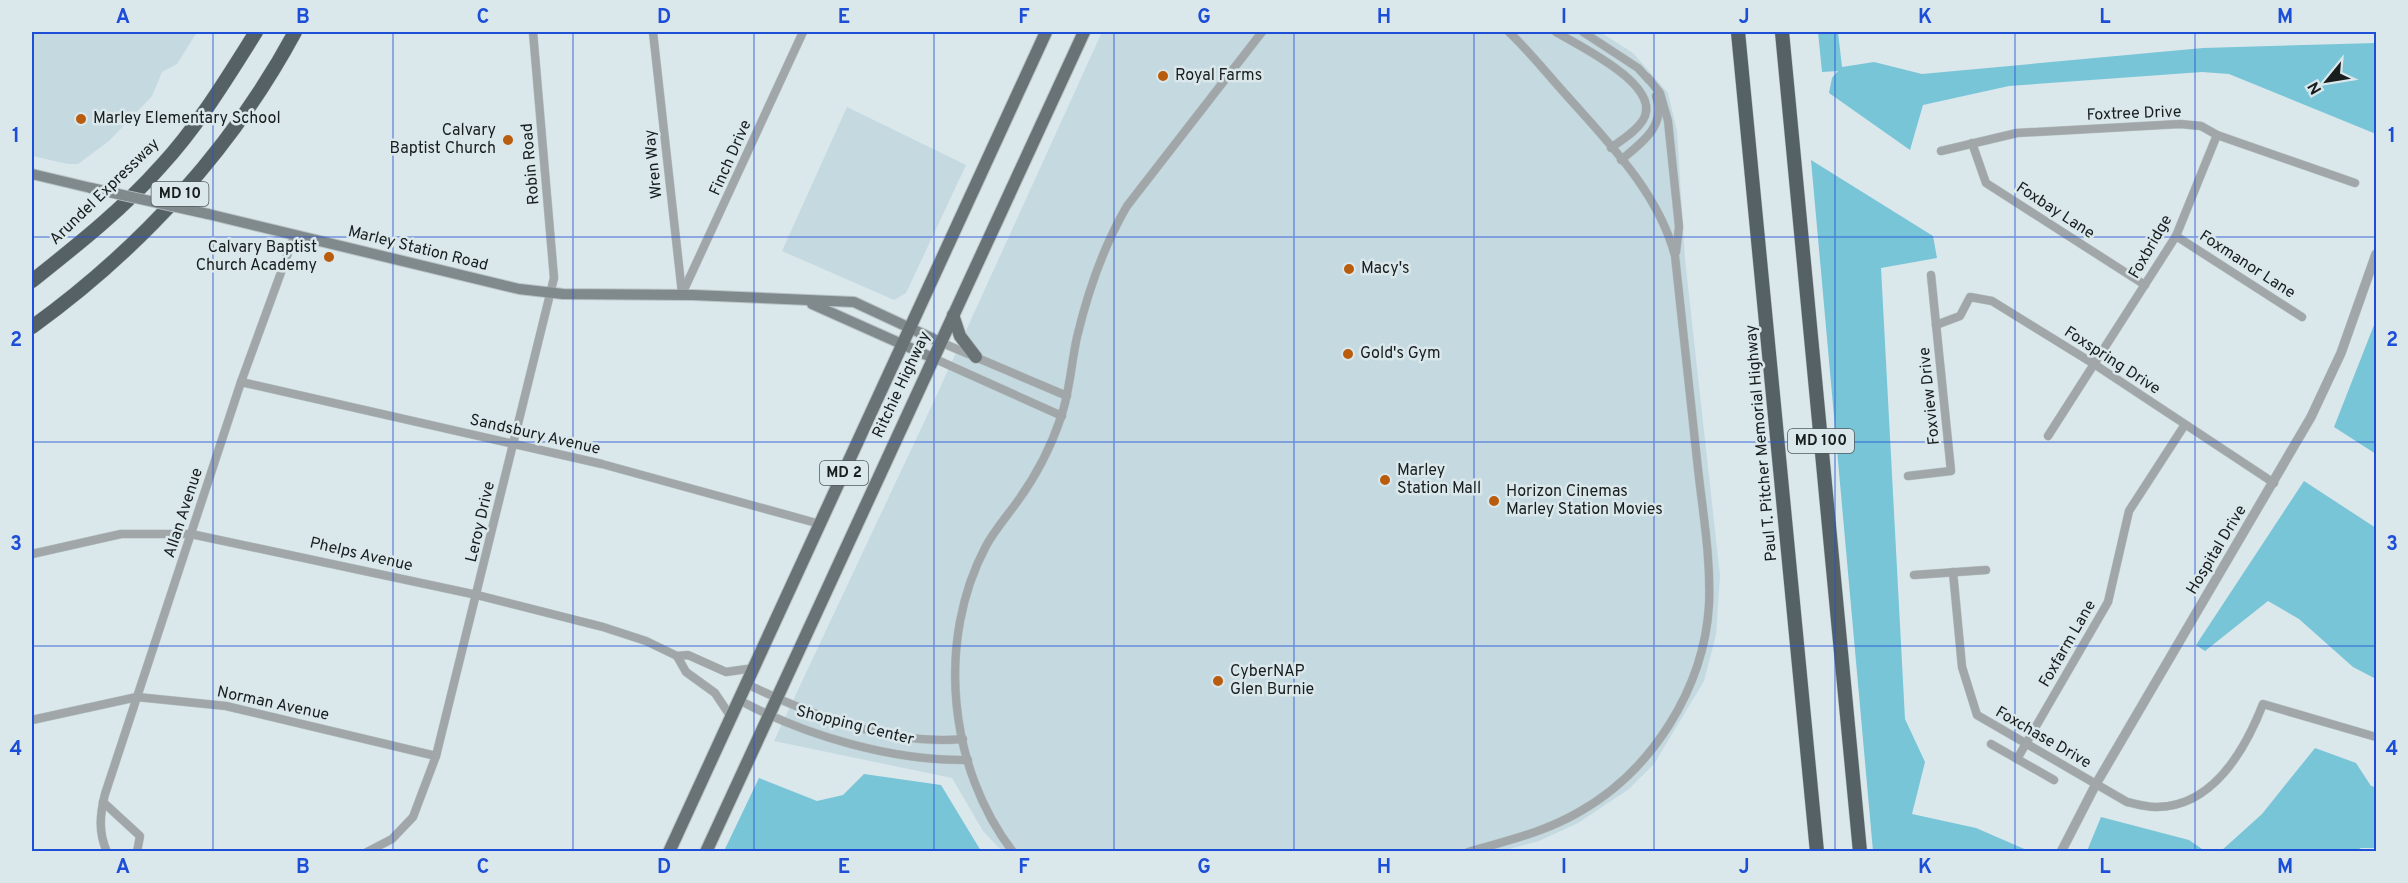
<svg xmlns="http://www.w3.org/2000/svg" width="2408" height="883" font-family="Overpass,sans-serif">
	<rect width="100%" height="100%" fill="#dae7eb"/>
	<!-- built -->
	<g fill="#c5dae0">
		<path d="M32 32H197L177 64 162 72 152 96 109 141 78 164H68L32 156Z"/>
		<path d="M1102 32H1600L1633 53 1668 93 1677 131 1685 259 1720 576 1716 635 1704 681 1654 764 1629 789 1578 823 1539 841 1502 851H1002L983 831 952 778 774 741 934 401Z"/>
		<path d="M847 107 966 165 906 293 894 300 782 251Z"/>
	</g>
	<!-- green -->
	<g fill="#78c5d8">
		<path d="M1818 32H1838L1842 67 1874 62 1922 74 2203 48 2376 43V134L2229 74 2202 72 2009 86 1923 105 1910 150 1829 93 1832 78 1838 71 1822 72Z"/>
		<path d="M1811 160 1933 236 1937 258 1881 268 1905 719 1925 762 1912 814 1976 828 2029 851H1873Z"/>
		<path d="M2376 320V454L2334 427Z"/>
		<path d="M2304 481 2376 528V679L2353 667 2299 619 2268 601 2205 651 2196 645Z"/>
		<path d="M2315 748 2356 763 2371 786 2376 787V848H2361L2353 852 2221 851 2262 814Z"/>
		<path d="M864 774 941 785 981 851H724L759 778 817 801 843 795Z"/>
		<path d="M2101 817 2189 840 2205 851H2087Z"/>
	</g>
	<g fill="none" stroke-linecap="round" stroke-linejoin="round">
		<!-- minor casing -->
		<g stroke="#b7c3c6" stroke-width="9">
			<g id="minor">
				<path d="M653 32 682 293"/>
				<path d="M1556 32C1579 46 1664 86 1643 120 1636 132 1621 140 1611 148"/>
				<path d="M1583 32 1638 68 1649 80"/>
				<path d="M1647 77 1660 93 1668 121 1679 227 1676 252"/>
				<path d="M1972 143 1986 183 2145 285"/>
				<path d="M1941 151 2017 133 2180 124 2201 126 2217 135 2355 183"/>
				<path d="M1621 160C1641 143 1667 126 1656 96"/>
				<path d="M2176 236 2302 317"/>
				<path d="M682 294 803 32"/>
				<path d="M1936 325 1960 316 1970 297 1992 301 2094 364 2274 483"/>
				<path d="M940 342 1067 396"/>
				<path d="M933 358 1062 416"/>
				<path d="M241 382 602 464 820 524"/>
				<path d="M2048 436 2176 236 2217 135"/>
				<path d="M1908 476 1951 471 1931 275"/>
				<path d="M32 554 121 534H191L477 595 603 627 646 641 677 656 688 655 726 672 754 668"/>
				<path d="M1953 572 1962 667 1977 715 2127 802C2136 804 2146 807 2155 807 2212 808 2245 750 2263 704L2376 737"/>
				<path d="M1914 575 1986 570"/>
				<path d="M677 656 686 672 715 693 731 717"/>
				<path d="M747 684C810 715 891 746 963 739"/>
				<path d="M739 700C806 736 892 761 968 760"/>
				<path d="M32 720 137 697 226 706 436 756"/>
				<path d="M1991 744 2054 780"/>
				<path d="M2017 759 2108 602 2129 511 2184 426"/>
				<path d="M103 802 140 836 137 852"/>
				<path d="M107 852C98 832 100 814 105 794L241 382 295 234"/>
				<path d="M367 852 392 839 413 817 436 756 554 278 533 32"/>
				<path d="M1013 852C948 767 936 640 986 546 994 531 1007 516 1017 502 1036 476 1051 447 1061 417 1070 391 1071 364 1077 337 1088 291 1103 247 1127 206L1262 32"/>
				<path d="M1468 852C1506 841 1545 832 1579 812 1652 771 1704 688 1709 605 1711 559 1703 514 1698 469 1690 398 1683 327 1675 256 1659 194 1610 144 1568 97 1548 75 1530 52 1509 32"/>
			</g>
		</g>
		<!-- tertiary casing -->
		<g stroke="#b7c3c6" stroke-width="10">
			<path id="tertiary" d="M2061 852 2096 784 2311 417 2341 353 2376 254"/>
		</g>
		<!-- secondary casing -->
		<g stroke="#b7c3c6" stroke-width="12">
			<g id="secondary">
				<path d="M32 174 91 188"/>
				<path d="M208 214 519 289 563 294 693 295 854 302 940 342"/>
				<path d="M812 304 933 358"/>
			</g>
		</g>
		<!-- primary casing -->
		<g stroke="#b7c3c6" stroke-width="14">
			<g id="primary">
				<path d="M953 315 960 336 976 357"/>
				<path d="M669 852 1046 32"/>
				<path d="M706 852 1084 32"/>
			</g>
		</g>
		<!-- motorway casing -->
		<g stroke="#b7c3c6" stroke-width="15">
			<g id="motorway">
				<path d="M1738 32 1817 852"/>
				<path d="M1782 32 1860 852"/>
				<path d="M32 281C76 246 123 209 161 166 198 126 227 78 256 32"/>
				<path d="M32 327C140 249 232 149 295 32"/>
			</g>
		</g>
		<!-- minor -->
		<use href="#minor" stroke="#a1a7a8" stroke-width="8"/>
		<!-- tertiary -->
		<use href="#tertiary" stroke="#a1a7a8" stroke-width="9"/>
		<!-- secondary -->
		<use href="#secondary" stroke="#80898b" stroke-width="10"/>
		<!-- primary -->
		<use href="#primary" stroke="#697376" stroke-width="12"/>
		<!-- motorway -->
		<use href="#motorway" stroke="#556164" stroke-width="14"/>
		<!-- secondary-bridge casing -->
		<g stroke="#b7c3c6" stroke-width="12" stroke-linecap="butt">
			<path id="secondary-bridge" d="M91 188 208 214"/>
		</g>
		<!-- secondary-bridge -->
		<use href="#secondary-bridge" stroke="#80898b" stroke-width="10"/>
	</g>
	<!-- grid -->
	<path fill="none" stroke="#1d4ed8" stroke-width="1.5" stroke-opacity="0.55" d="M213 32V852M393 32V852M573 32V852M754 32V852M934 32V852M1114 32V852M1294 32V852M1474 32V852M1654 32V852M1835 32V852M2015 32V852M2195 32V852M32 237H2376M32 442H2376M32 646H2376"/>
	<!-- markers -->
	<g fill="#b95c0d" stroke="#dae7eb" stroke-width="2">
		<circle cx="1163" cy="76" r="6"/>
		<circle cx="81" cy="119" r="6"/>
		<circle cx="508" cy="140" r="6"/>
		<circle cx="329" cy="257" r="6"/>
		<circle cx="1349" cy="269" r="6"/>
		<circle cx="1348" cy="354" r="6"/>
		<circle cx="1385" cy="480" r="6"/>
		<circle cx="1494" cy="501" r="6"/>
		<circle cx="1218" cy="681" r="6"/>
	</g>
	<g text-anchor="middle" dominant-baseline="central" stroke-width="5" stroke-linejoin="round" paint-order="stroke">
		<!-- shield labels -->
		<g fill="#dae7eb" stroke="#525a5c" stroke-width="1.5">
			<rect x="151.5" y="182" width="57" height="24" rx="4.5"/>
			<rect x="1788" y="429" width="66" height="24" rx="4.5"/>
			<rect x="820" y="461" width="48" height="24" rx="4.5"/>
		</g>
		<g font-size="15" font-weight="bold" fill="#181d1e">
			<text x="180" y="194">MD 10</text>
			<text x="1821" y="441">MD 100</text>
			<text x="844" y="473">MD 2</text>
		</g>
		<!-- poi labels -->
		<g font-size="16" fill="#181d1e" stroke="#dae7eb" text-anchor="start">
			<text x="1175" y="76">Royal Farms</text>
			<text x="93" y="119">Marley Elementary School</text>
			<text x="496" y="131" text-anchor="end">Calvary<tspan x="496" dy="18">Baptist Church</tspan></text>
			<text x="317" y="248" text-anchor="end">Calvary Baptist<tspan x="317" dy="18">Church Academy</tspan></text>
			<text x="1361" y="269">Macy's</text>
			<text x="1360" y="354">Gold's Gym</text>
			<text x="1397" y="471">Marley<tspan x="1397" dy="18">Station Mall</tspan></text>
			<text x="1506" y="492">Horizon Cinemas<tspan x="1506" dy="18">Marley Station Movies</tspan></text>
			<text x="1230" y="672">CyberNAP<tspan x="1230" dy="18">Glen Burnie</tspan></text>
		</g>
		<!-- street labels -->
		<g font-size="16" fill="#181d1e" stroke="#dae7eb">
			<text transform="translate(2134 114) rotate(-2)">Foxtree Drive</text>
			<text transform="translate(731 158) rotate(-66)">Finch Drive</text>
			<text transform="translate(531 164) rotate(-95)">Robin Road</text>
			<text transform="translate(654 164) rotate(-96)">Wren Way</text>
			<text transform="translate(105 192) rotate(-44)">Arundel Expressway</text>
			<text transform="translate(2055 211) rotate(33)">Foxbay Lane</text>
			<text transform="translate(2151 247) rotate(-60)">Foxbridge</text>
			<text transform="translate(418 249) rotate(14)">Marley Station Road</text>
			<text transform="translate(2247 265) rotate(33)">Foxmanor Lane</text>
			<text transform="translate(2112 361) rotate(33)">Foxspring Drive</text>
			<text transform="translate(902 385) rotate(-65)">Ritchie Highway</text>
			<text transform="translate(1930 396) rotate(-96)">Foxview Drive</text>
			<text transform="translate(535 435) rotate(13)">Sandsbury Avenue</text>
			<text transform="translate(1762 443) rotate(-95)">Paul T. Pitcher Memorial Highway</text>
			<text transform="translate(184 513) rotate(-72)">Allan Avenue</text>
			<text transform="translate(481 522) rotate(-77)">Leroy Drive</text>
			<text transform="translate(2217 550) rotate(-59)">Hospital Drive</text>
			<text transform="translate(361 555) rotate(13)">Phelps Avenue</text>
			<text transform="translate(2068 644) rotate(-60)">Foxfarm Lane</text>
			<text transform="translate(273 704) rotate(12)">Norman Avenue</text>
			<text transform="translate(855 726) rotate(14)">Shopping Center</text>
			<text transform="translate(2043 738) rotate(30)">Foxchase Drive</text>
		</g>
	</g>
	<!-- border -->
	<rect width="2408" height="883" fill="none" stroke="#dae7eb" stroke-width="66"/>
	<!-- north arrow -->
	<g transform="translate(2327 81) rotate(240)" stroke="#dae7eb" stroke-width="4.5" paint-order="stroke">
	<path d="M0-4.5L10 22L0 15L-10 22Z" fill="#181d1e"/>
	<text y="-9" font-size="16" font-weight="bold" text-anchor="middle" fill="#181d1e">N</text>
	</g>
	<rect x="33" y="33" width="2342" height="817" fill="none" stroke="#1d4ed8" stroke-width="2"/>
	<g font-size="20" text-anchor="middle" font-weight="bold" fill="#1d4ed8">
		<text x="123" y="23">A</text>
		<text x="303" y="23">B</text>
		<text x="483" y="23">C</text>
		<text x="664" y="23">D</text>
		<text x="844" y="23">E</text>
		<text x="1024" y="23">F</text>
		<text x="1204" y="23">G</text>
		<text x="1384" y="23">H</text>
		<text x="1564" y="23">I</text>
		<text x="1744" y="23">J</text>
		<text x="1925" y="23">K</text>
		<text x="2105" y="23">L</text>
		<text x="2285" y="23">M</text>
		<text x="16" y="142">1</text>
		<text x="2392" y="142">1</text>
		<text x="16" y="346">2</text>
		<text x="2392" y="346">2</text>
		<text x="16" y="550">3</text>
		<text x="2392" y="550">3</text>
		<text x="16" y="755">4</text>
		<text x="2392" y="755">4</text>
		<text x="123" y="873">A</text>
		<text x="303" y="873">B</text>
		<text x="483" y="873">C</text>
		<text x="664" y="873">D</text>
		<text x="844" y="873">E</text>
		<text x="1024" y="873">F</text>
		<text x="1204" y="873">G</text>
		<text x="1384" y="873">H</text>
		<text x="1564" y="873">I</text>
		<text x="1744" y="873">J</text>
		<text x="1925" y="873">K</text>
		<text x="2105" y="873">L</text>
		<text x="2285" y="873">M</text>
	</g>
</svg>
